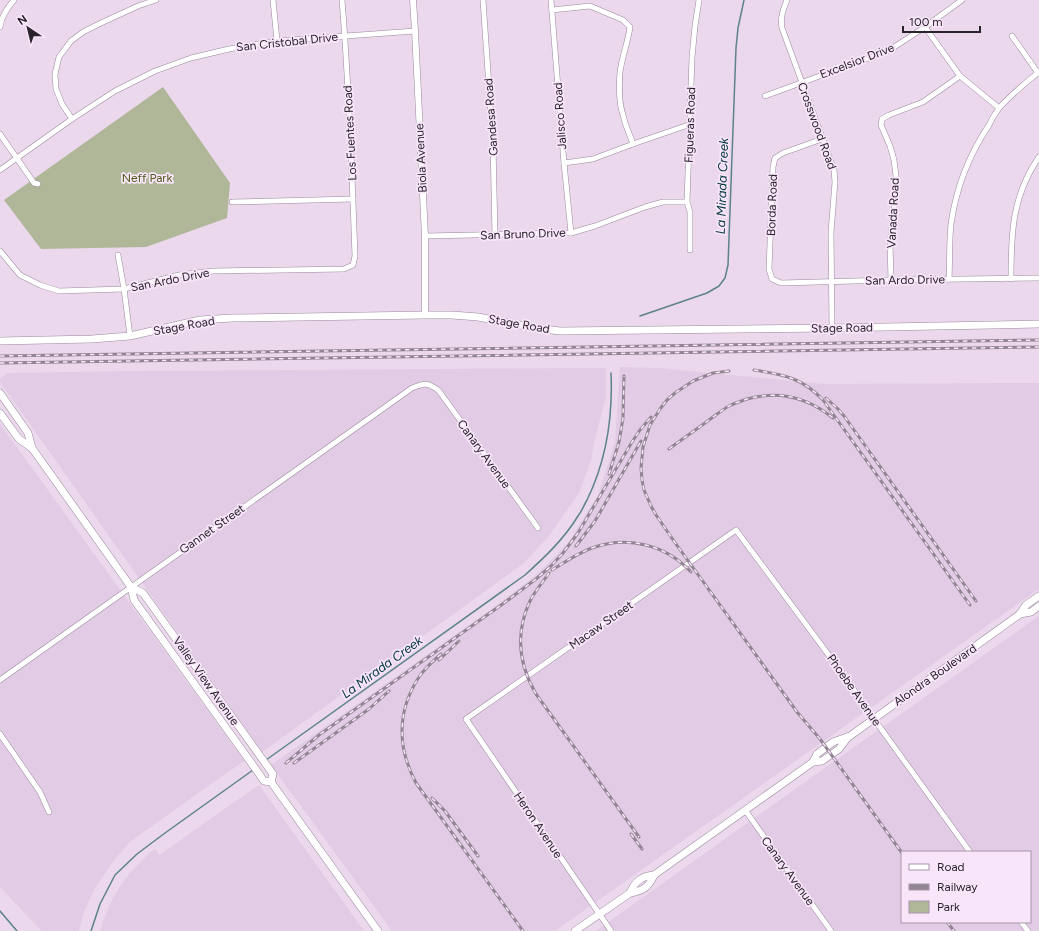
<svg xmlns="http://www.w3.org/2000/svg" width="1039" height="931" font-family="Figtree,sans-serif">
	<rect width="100%" height="100%" fill="#ebd8ec"/>
	<!-- built -->
	<g fill="#e2cbe4" fill-rule="evenodd">
		<path d="M620 367 659 368 824 384 1039 383V589L555 931H392L271 765 490 610 534 577 568 543 598 495 615 442Z"/>
		<path d="M606 368V397L594 443 591 461 579 493 549 536 523 564 262 752 0 382V379L7 373 131 371Z"/>
		<path d="M0 424 244 761 187 801 131 841 114 860 94 890 84 912 79 931H42L0 887Z"/>
		<path d="M1039 616V931H596L822 770ZM902 852H1030V922H902Z"/>
		<path d="M259 785 364 931H100L105 916 112 900 121 885 130 873 147 855 155 849 159 855Z"/>
	</g>
	<!-- green -->
	<path fill="#b0b799" d="M163 87 230 183 227 218 146 247 41 249 4 200Z"/>
	<g fill="none" stroke-linecap="round" stroke-linejoin="round">
		<!-- stream -->
		<g stroke="#5e828b" stroke-width="1.5">
			<path d="M640 316 707 293 719 286 725 278 728 265 736 48 738 28 744 0"/>
			<path d="M266 760 525 575C545 557 564 539 578 516 582 511 584 505 587 500 607 459 613 418 611 373"/>
			<path d="M0 911 17 931"/>
			<path d="M91 931 100 904 115 875 137 854 165 833 253 770"/>
		</g>
		<!-- minor casing -->
		<g stroke="#99899b" stroke-width="6">
			<g id="minor">
				<path d="M273 0 277 41"/>
				<path d="M483 0 493 145 495 235"/>
				<path d="M551 0 564 163 571 233"/>
				<path d="M787 0C783 10 780 18 782 28L834 170 835 182 831 232 832 328"/>
				<path d="M552 10 590 6 623 20 630 27C628 42 622 57 620 72 619 85 619 103 623 115 625 125 630 135 633 144"/>
				<path d="M0 27C1 18 8 7 14 0"/>
				<path d="M925 27 960 76 999 108"/>
				<path d="M1012 36 1038 73"/>
				<path d="M765 96 888 51 925 27 962 0"/>
				<path d="M72 119 62 104 56 89 55 74 59 57 71 41 83 32 101 23 138 6 156 0"/>
				<path d="M0 134 34 183 38 184"/>
				<path d="M822 139 783 153 775 158 773 167 769 269 772 279 781 283 891 280 1039 278"/>
				<path d="M564 163 593 159 633 144 691 124"/>
				<path d="M0 170 72 119 115 91 155 71 191 58 229 49 277 41 415 31"/>
				<path d="M232 202 353 199"/>
				<path d="M425 236 571 233 595 226 645 207 663 202H687"/>
				<path d="M690 250V212L687 202 692 57 695 26 699 0"/>
				<path d="M0 251 20 275 40 285 59 291 124 289 179 275 214 271 344 269 353 265 355 256C352 171 349 85 342 0"/>
				<path d="M118 255 124 289 130 336"/>
				<path d="M949 279C950 261 949 242 951 224 956 188 969 155 989 125 992 119 996 112 1000 107 1012 94 1025 83 1039 72"/>
				<path d="M1011 279C1011 233 1012 196 1039 157"/>
				<path d="M891 280 890 244 896 191V176L894 160 890 146 881 125 882 119 889 115 923 102 960 76"/>
				<path d="M0 680 412 388C424 383 428 382 439 391L538 528"/>
				<path d="M0 734 40 792 49 812"/>
				<path d="M745 810 831 931"/>
				<path d="M1021 922 1028 931"/>
				<path d="M611 931 466 719 736 530 845 677 874 719 970 852"/>
			</g>
		</g>
		<!-- tertiary casing -->
		<g stroke="#99899b" stroke-width="7">
			<path id="tertiary" d="M413 0 415 31 425 236V315"/>
		</g>
		<!-- secondary casing -->
		<g stroke="#99899b" stroke-width="8">
			<g id="secondary">
				<path d="M0 341 92 339 130 336 200 320 232 318 425 315H452L478 317 535 328 560 331 832 328 1039 324"/>
				<path d="M0 393 28 433 32 448"/>
				<path d="M0 413 19 439 32 448 131 587 134 600 257 771 264 781 271 782 378 931"/>
				<path d="M131 587 143 593 273 774 271 782"/>
				<path d="M1020 614 1031 612 1039 606"/>
				<path d="M813 762 822 761 839 749 848 737"/>
				<path d="M630 893C635 881 642 876 654 875"/>
				<path d="M575 931 630 893C643 891 649 887 654 875L813 762 817 754 833 742 850 736 1020 614 1026 605 1039 596"/>
			</g>
		</g>
		<!-- minor -->
		<use href="#minor" stroke="#fff" stroke-width="5"/>
		<!-- tertiary -->
		<use href="#tertiary" stroke="#fff" stroke-width="6"/>
		<!-- secondary -->
		<use href="#secondary" stroke="#fff" stroke-width="7"/>
		<!-- rail casing -->
		<g stroke="#928593" stroke-width="3">
			<g id="rail">
				<path d="M0 356 1039 340"/>
				<path d="M0 363 1039 347"/>
				<path d="M754 370C784 375 801 377 823 400L970 605"/>
				<path d="M729 371 713 373 693 381 675 393 667 400 660 409 650 425 643 447 641 468 642 480 644 490 651 506 656 515 676 544 797 712 820 739 902 853"/>
				<path d="M826 398 838 409 844 416 976 601"/>
				<path d="M669 449C682 439 696 430 709 420 716 415 722 410 729 406 735 403 741 401 747 399 779 390 807 397 833 418"/>
				<path d="M609 474 619 442 623 418 624 376"/>
				<path d="M576 546 595 521 641 441"/>
				<path d="M552 570C565 562 578 553 592 548 628 535 666 545 691 572"/>
				<path d="M549 573C543 582 535 591 530 601 515 633 519 665 536 694L639 837"/>
				<path d="M441 654C433 661 425 668 419 677 397 711 397 747 416 783L523 931"/>
				<path d="M439 660 459 641"/>
				<path d="M286 763 319 735 504 603 536 579 551 566 563 553 578 533 632 442 640 430 651 417"/>
				<path d="M294 763 369 709 389 691"/>
				<path d="M432 798 445 811 478 856"/>
				<path d="M631 834 642 849"/>
				<path d="M947 922 954 931"/>
			</g>
		</g>
		<!-- rail -->
		<use href="#rail" stroke="#f8e5fa" stroke-width="1.5" stroke-dasharray="4.5" stroke-linecap="butt"/>
	</g>
	<g text-anchor="middle" dominant-baseline="central" stroke-width="3.5" stroke-linejoin="round" paint-order="stroke">
		<!-- street labels -->
		<g font-size="12" fill="#2a232b" stroke="#f8e5fa">
			<text transform="translate(287 42) rotate(-6)">San Cristobal Drive</text>
			<text transform="translate(857 61) rotate(-21)">Excelsior Drive</text>
			<text transform="translate(560 116) rotate(-94)">Jalisco Road</text>
			<text transform="translate(491 117) rotate(-94)">Gandesa Road</text>
			<text transform="translate(690 125) rotate(-88)">Figueras Road</text>
			<text transform="translate(817 126) rotate(70)">Crosswood Road</text>
			<text transform="translate(350 133) rotate(-93)">Los Fuentes Road</text>
			<text transform="translate(421 158) rotate(-93)">Biola Avenue</text>
			<text transform="translate(772 205) rotate(-88)">Borda Road</text>
			<text transform="translate(893 213) rotate(-87)">Vanada Road</text>
			<text transform="translate(523 234) rotate(-2)">San Bruno Drive</text>
			<text transform="translate(170 280) rotate(-11)">San Ardo Drive</text>
			<text transform="translate(905 280) rotate(-1)">San Ardo Drive</text>
			<text transform="translate(519 324) rotate(10)">Stage Road</text>
			<text transform="translate(184 326) rotate(-10)">Stage Road</text>
			<text transform="translate(842 328) rotate(-1)">Stage Road</text>
			<text transform="translate(484 454) rotate(54)">Canary Avenue</text>
			<text transform="translate(212 529) rotate(-35)">Gannet Street</text>
			<text transform="translate(601 625) rotate(-35)">Macaw Street</text>
			<text transform="translate(935 675) rotate(-35)">Alondra Boulevard</text>
			<text transform="translate(206 681) rotate(55)">Valley View Avenue</text>
			<text transform="translate(854 690) rotate(55)">Phoebe Avenue</text>
			<text transform="translate(538 825) rotate(56)">Heron Avenue</text>
			<text transform="translate(788 871) rotate(54)">Canary Avenue</text>
		</g>
		<!-- park labels -->
		<g font-size="12" fill="#525c1c" stroke="#f8e5fa">
			<text x="147" y="178">Neff Park</text>
		</g>
		<!-- water labels -->
		<g font-size="13" font-style="italic" fill="#01373f" stroke="#f8e5fa">
			<text transform="translate(722 186) rotate(-88)">La Mirada Creek</text>
			<text transform="translate(382 667) rotate(-36)">La Mirada Creek</text>
		</g>
	</g>
	<!-- legend -->
	<rect x="901" y="851" width="130" height="72" fill="#f8e5fa" stroke="#a697a7"/>
	<rect x="909" y="864" width="20" height="6" fill="#ffffff" stroke="#a697a7"/>
	<text x="937" y="871" font-size="12" fill="#2a232b">Road</text>
	<rect x="909" y="884" width="20" height="6" fill="#928593" stroke="#a697a7"/>
	<text x="937" y="891" font-size="12" fill="#2a232b">Railway</text>
	<rect x="909" y="901" width="20" height="12" fill="#b0b799" stroke="#a697a7"/>
	<text x="937" y="911" font-size="12" fill="#2a232b">Park</text>
	<!-- north arrow -->
	<g transform="translate(28 28) rotate(325)" stroke="#f8e5fa" stroke-width="3" paint-order="stroke">
	<path d="M0-3L7 15L0 10L-7 15Z" fill="#2a232b"/>
	<text y="-6" font-size="11" font-weight="bold" text-anchor="middle" fill="#2a232b">N</text>
	</g>
	<!-- scale -->
	<path d="M903 26v6h77v-6" fill="none" stroke="#2a232b" stroke-width="2"/>
	<text x="909" y="26" font-size="12" fill="#2a232b" stroke="#f8e5fa" stroke-width="3" paint-order="stroke">100 m</text>
</svg>
